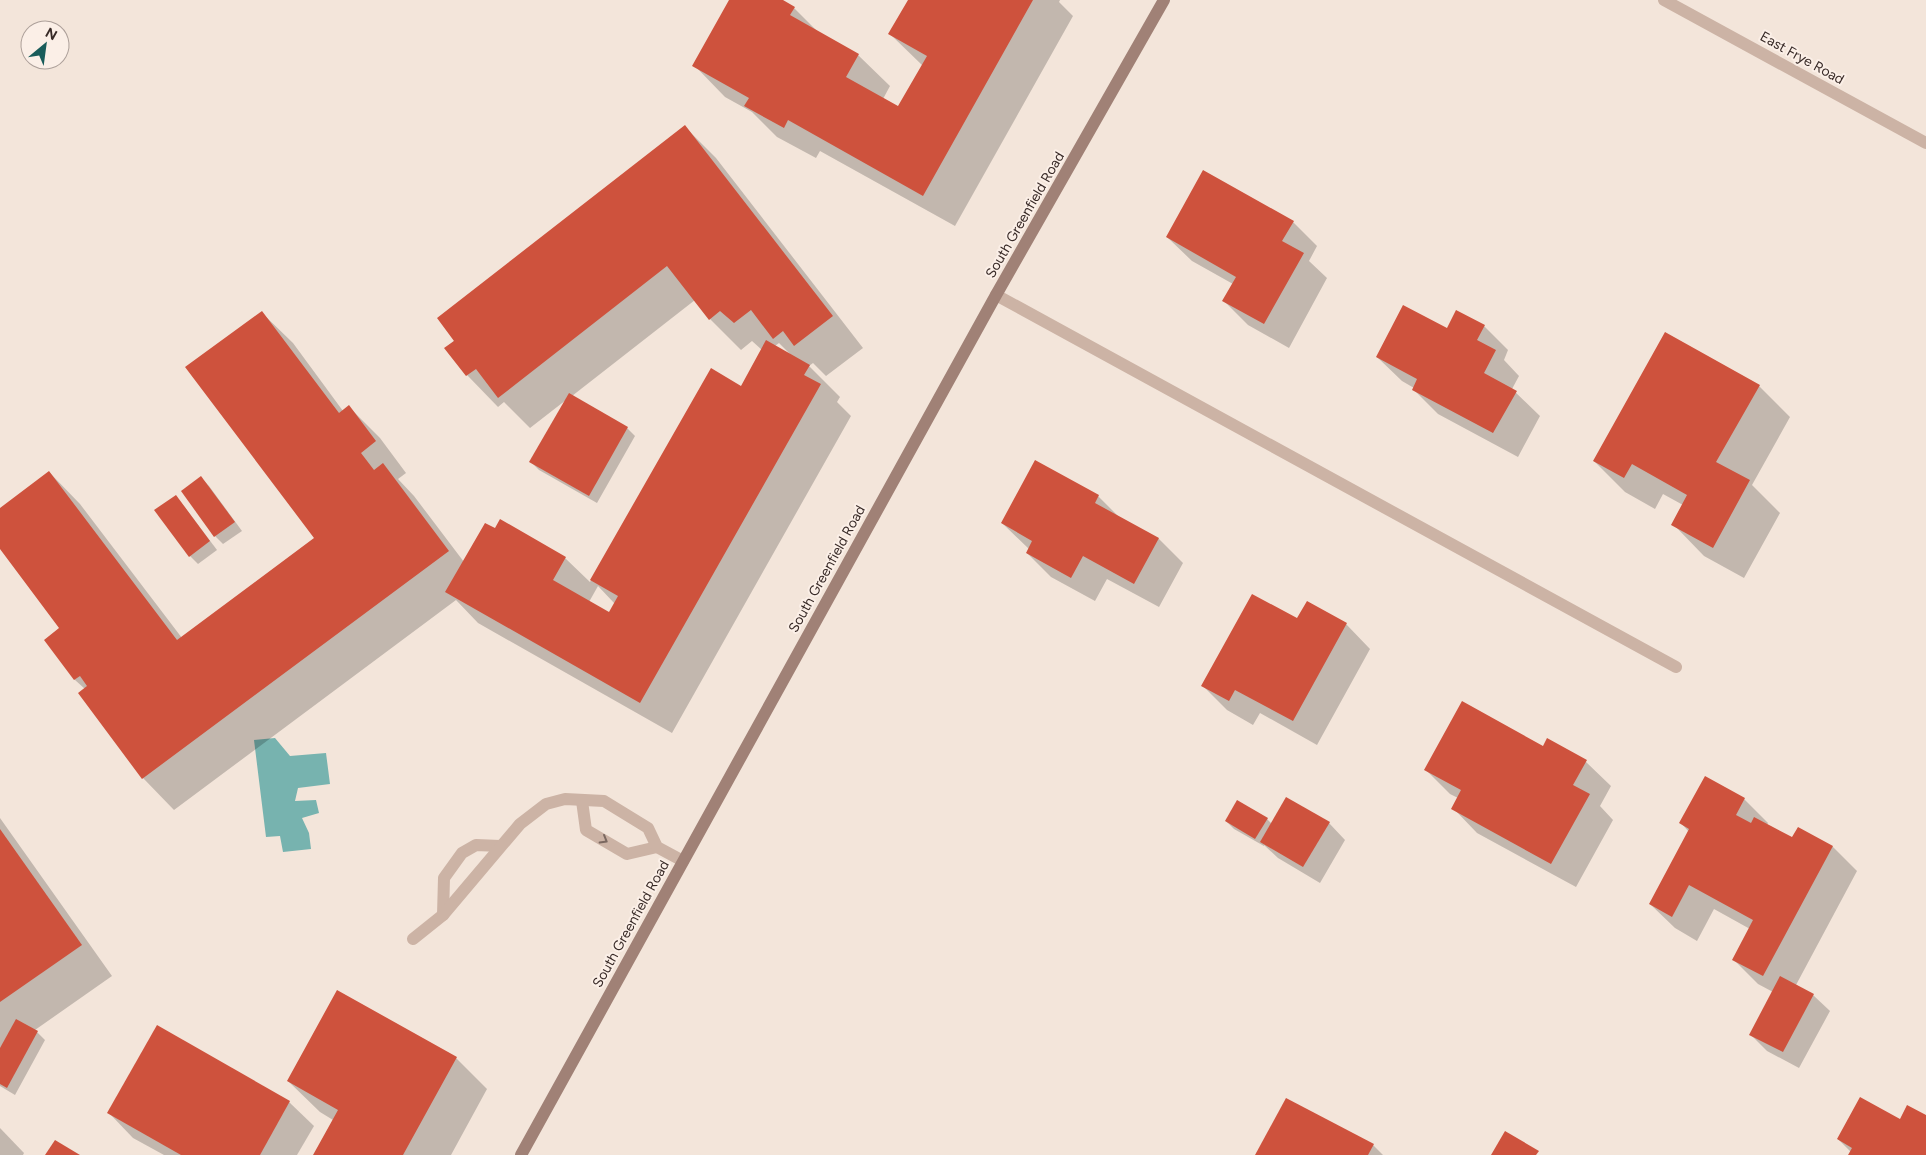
<svg xmlns="http://www.w3.org/2000/svg" width="1926" height="1155" font-family="Figtree,sans-serif">
	<rect width="100%" height="100%" fill="#f3e5da"/>
	<!-- water -->
	<path fill="#77b3af" d="M275 738 290 756 326 753 330 784 298 788 295 801 316 800 319 813 302 818 309 833 311 849 283 852 280 836 266 837 254 740Z"/>
	<!-- shadow -->
	<g fill="#0003" fill-rule="evenodd">
		<path d="M731 0H780L794 8 818 32 858 55 890 86 883 99 899 108 923 66 890 34 909 0H1060L1059 2 1073 16 955 226 820 151 816 158 777 137 752 112 725 97 694 65Z"/>
		<path d="M685 127 716 158 863 348 826 376 813 363 809 366 840 397 837 402 851 416 672 733 478 623 456 600 174 810 143 778 85 689 75 680 46 640 61 629 0 547V509L49 472 80 504 182 638 315 538 261 312 293 343 343 411 349 407 380 438 406 473 398 479 414 496 464 562 565 558 590 582 711 370 741 387 762 350 752 341 741 350 710 319 695 300 572 396 627 428 635 436 597 503 539 470 531 462 566 400 530 428 504 402 498 407 467 375 446 348ZM779 343 791 355 775 346ZM598 586 615 604 609 614 589 602Z"/>
		<path d="M1293 222 1317 246 1309 261 1327 278 1289 348 1248 325 1224 301 1233 284 1192 261 1167 237Z"/>
		<path d="M1484 326 1508 350 1504 360 1519 376 1512 389 1540 416 1518 457 1438 414 1413 389 1414 388 1402 381 1377 357 1447 330Z"/>
		<path d="M1759 386 1790 417 1752 485 1780 513 1744 578 1704 556 1673 524 1683 505 1663 494 1655 509 1625 492 1594 461Z"/>
		<path d="M201 478 209 486 242 531 223 544 215 536Z"/>
		<path d="M1098 496 1122 520 1159 539 1183 563 1159 607 1107 579 1095 601 1051 577 1027 553 1029 549 1002 523Z"/>
		<path d="M175 497 183 505 217 550 198 564 190 556Z"/>
		<path d="M1298 620 1346 624 1370 649 1317 745 1260 713 1253 725 1227 710 1203 686Z"/>
		<path d="M1548 740 1586 762 1611 786 1600 806 1613 820 1576 887 1477 833 1453 808 1458 798 1450 794 1425 769 1543 748Z"/>
		<path d="M1744 799 1768 823 1767 825 1793 839 1798 828 1833 847 1857 871 1796 985 1813 995 1830 1011 1799 1068 1767 1051 1751 1035 1773 992 1758 984 1733 959 1750 929 1714 909 1697 941 1675 928 1650 904 1689 832 1681 823Z"/>
		<path d="M0 818 112 976 35 1030 45 1040 15 1095 0 1086Z"/>
		<path d="M1267 819 1272 824 1329 823 1345 840 1320 883 1278 858 1264 845V846L1234 829 1226 821Z"/>
		<path d="M456 1058 487 1089 451 1155H314L333 1120 320 1112 288 1081Z"/>
		<path d="M289 1102 314 1126 297 1155H164L133 1138 109 1113Z"/>
		<path d="M1926 1117V1155H1849L1851 1152 1838 1139 1901 1121Z"/>
		<path d="M0 1128 24 1153 23 1155H0Z"/>
		<path d="M1373 1145 1383 1155H1256Z"/>
	</g>
	<!-- building -->
	<g fill="#ce523d">
		<path d="M729 0H783L795 7 790 15 859 54 846 77 898 106 927 56 888 34 908 0H1033L923 196 788 120 784 128 744 106 749 98 692 66Z"/>
		<path d="M685 125 833 316 794 346 783 331 773 339 751 310 734 323 720 311 709 320 667 266 498 398 476 369 466 376 444 348 454 341 437 318Z"/>
		<path d="M1203 170 1294 221 1282 241 1304 253 1264 324 1222 301 1236 277 1166 237Z"/>
		<path d="M1403 305 1447 328 1456 310 1485 325 1477 340 1496 350 1484 373 1517 391 1493 433 1412 390 1417 379 1376 357Z"/>
		<path d="M262 311 339 413 349 405 376 441 361 453 374 470 383 463 449 551 142 779 78 693 87 686 80 676 74 680 44 640 59 628 0 549V508L49 471 177 640 314 538 185 367Z"/>
		<path d="M1665 332 1760 385 1716 462 1750 480 1713 548 1671 525 1687 495 1632 464 1624 478 1593 461Z"/>
		<path d="M766 340 810 365 804 375 821 384 640 703 445 592 485 523 495 528 500 519 566 557 553 580 609 612 618 596 590 580 711 368 741 386Z"/>
		<path d="M569 393 628 427 589 496 529 462Z"/>
		<path d="M1035 460 1099 495 1095 503 1159 538 1134 584 1083 556 1071 578 1026 553 1032 541 1001 523Z"/>
		<path d="M201 476 235 522 214 537 181 491Z"/>
		<path d="M176 495 210 541 189 557 154 510Z"/>
		<path d="M1252 594 1297 618 1307 601 1347 623 1293 721 1235 690 1229 701 1201 686Z"/>
		<path d="M1462 701 1543 746 1547 738 1587 760 1573 785 1590 794 1551 864 1451 809 1461 790 1424 770Z"/>
		<path d="M1705 776 1745 798 1736 815 1751 823 1754 817 1792 837 1798 827 1833 846 1763 976 1732 960 1753 920 1689 885 1672 917 1649 904 1689 829 1679 823Z"/>
		<path d="M1286 797 1330 822 1303 867 1260 842Z"/>
		<path d="M1237 800 1268 818 1255 839 1225 821Z"/>
		<path d="M0 829 82 945 0 1002Z"/>
		<path d="M1780 976 1814 994 1783 1052 1749 1035Z"/>
		<path d="M337 990 457 1057 403 1155H313L338 1110 287 1081Z"/>
		<path d="M16 1019 38 1031 7 1088 0 1084V1048Z"/>
		<path d="M157 1025 290 1101 260 1155H181L107 1113Z"/>
		<path d="M1860 1097 1900 1119 1907 1105 1926 1115V1155H1848L1852 1148 1837 1139Z"/>
		<path d="M1286 1098 1374 1144 1368 1155H1255Z"/>
		<path d="M1505 1131 1539 1151 1536 1155H1491Z"/>
		<path d="M55 1140 80 1155H45Z"/>
	</g>
	<g fill="none" stroke-linecap="round" stroke-linejoin="round">
		<!-- lane -->
		<g stroke="#ccb3a5" stroke-width="12">
			<path d="M582 801 586 830 627 854 657 847"/>
			<path d="M443 915 444 878 462 853 476 845 500 846"/>
			<path d="M413 939 443 915 520 824 546 804 565 799 604 801 648 828 657 847 683 861"/>
		</g>
		<!-- street -->
		<g stroke="#ccb3a5" stroke-width="12">
			<path d="M1664 0 1926 143"/>
			<path d="M996 295 1676 667"/>
		</g>
		<!-- secondary -->
		<path stroke="#a08176" stroke-width="12" d="M521 1155 996 295 1164 0"/>
	</g>
	<!-- one-way arrows -->
	<defs><path id="oneway-chevron" d="M-2-3.5L2.5 0L-2 3.5" fill="none" stroke-width="1.6" stroke-linecap="round" stroke-linejoin="round" transform="scale(1.25)"/></defs>
	<use stroke="#7b6860" href="#oneway-chevron" transform="translate(604 840) rotate(30)"/>
	<g text-anchor="middle" dominant-baseline="central" stroke-width="4" stroke-linejoin="round" paint-order="stroke">
		<!-- street labels -->
		<g font-size="14" fill="#382a27" stroke="#fbefe7">
			<text transform="translate(1802 58) rotate(29)">East Frye Road</text>
			<text transform="translate(1025 215) rotate(-60)">South Greenfield Road</text>
			<text transform="translate(827 569) rotate(-61)">South Greenfield Road</text>
			<text transform="translate(631 924) rotate(-61)">South Greenfield Road</text>
		</g>
	</g>
	<!-- north arrow -->
	<g transform="translate(45 45) rotate(29)"><circle r="24" fill="#fbefe7" stroke="#ada09a"/>
	<path d="M0-4L9 19L0 12L-9 19Z" fill="#195c5a"/>
	<text y="-8" font-size="14" font-weight="bold" text-anchor="middle" fill="#382a27">N</text>
	</g>
</svg>
